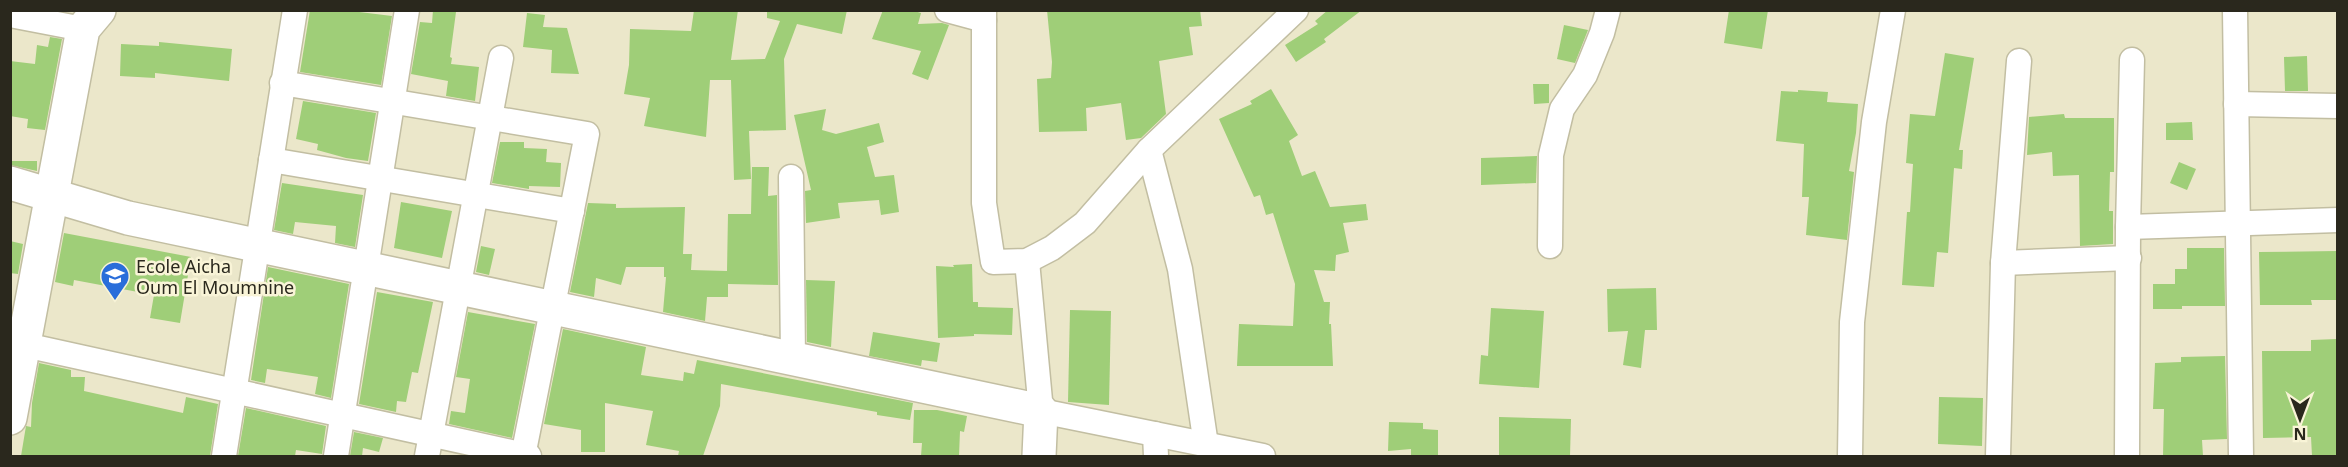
<svg xmlns="http://www.w3.org/2000/svg" width="2348" height="467" font-family="'Noto Sans',sans-serif">
	<rect width="100%" height="100%" fill="#ebe7ca"/>
	<!-- building -->
	<g fill="#9fce78">
		<path d="M310 10H343L392 16 381 85 300 72Z"/>
		<path d="M433 10 456 12 450 57 452 58 451 64 479 67 475 101 446 96 448 81 411 74 420 22 432 23Z"/>
		<path d="M694 10H738L731 60 765 59 780 21 767 18V10H847L842 34 797 24 784 59 786 130 749 131 751 179 734 180 731 80H710L706 137 644 126 650 98 624 94 629 65 630 29 691 31Z"/>
		<path d="M883 10H911L921 13 918 24 942 23 949 25 928 80 912 74 921 51 872 39Z"/>
		<path d="M1047 10H1200L1202 26 1189 27 1193 55 1159 61 1166 114 1141 138 1126 140 1121 103 1086 108 1087 131 1039 132 1037 79 1051 78 1052 62Z"/>
		<path d="M1328 10H1362L1324 39 1326 42 1296 62 1285 45 1318 24 1315 21Z"/>
		<path d="M1729 10H1768L1762 49 1724 43Z"/>
		<path d="M527 13 545 15 543 27 567 28 579 74 551 73 552 50 523 47Z"/>
		<path d="M1564 25 1588 30 1575 63 1557 59Z"/>
		<path d="M50 37 62 39 45 130 27 128 28 119 10 116V61L35 64 37 45 48 47Z"/>
		<path d="M159 42 232 49 229 81 155 73V78L120 76 121 44 159 46Z"/>
		<path d="M1945 53 1974 58 1959 150H1963L1962 169 1954 168 1948 253 1937 252 1934 287 1902 285 1907 212H1910L1913 164 1906 163 1910 114 1935 116Z"/>
		<path d="M2307 56 2308 91H2285L2284 57Z"/>
		<path d="M1533 84H1549V103L1534 104Z"/>
		<path d="M1271 89 1298 135 1289 141 1302 176 1315 171 1330 207 1366 204 1368 220 1343 223 1349 252 1336 255 1335 271 1314 270 1324 302H1330L1329 324H1331L1333 366H1237L1239 324 1293 326 1295 284 1273 213 1266 215 1260 195 1254 197 1219 119 1252 104 1250 101Z"/>
		<path d="M1798 90 1828 92 1827 102 1858 104 1856 133 1849 171 1854 172 1847 240 1806 235 1809 197H1802L1804 144 1776 141 1781 91 1798 92Z"/>
		<path d="M303 101 376 113 368 161 346 158 317 150 318 144 296 139Z"/>
		<path d="M826 109 822 130 836 134 879 123 884 142 867 147 875 177 894 175 899 212 881 215 879 200 838 203 840 218 806 223 805 191 811 190 794 115Z"/>
		<path d="M2064 114 2065 118H2114V172H2110L2109 211H2113V244L2080 246 2079 175 2053 176 2052 152 2027 155 2029 117Z"/>
		<path d="M2192 122 2193 140H2166V123Z"/>
		<path d="M500 142H524V148L547 149 546 162 561 163 560 187 529 186V189L492 183Z"/>
		<path d="M1537 156 1536 183 1481 185V158Z"/>
		<path d="M10 161H37V171L10 165Z"/>
		<path d="M2179 162 2196 169 2187 190 2170 183Z"/>
		<path d="M752 167H769L768 196 777 195 778 285 728 284V297H707L705 321 663 312 666 277H664V267H626L621 285 596 278 594 297 570 292 588 203 616 204V208L685 207 683 254H692L691 270 727 271 728 214H751Z"/>
		<path d="M282 183 363 195 355 247 335 243 336 226 295 222 293 234 274 230Z"/>
		<path d="M401 202 452 211 442 258 394 248Z"/>
		<path d="M25 232 18 274 10 273V241L23 244Z"/>
		<path d="M64 233 191 257 180 323 150 318 154 295 74 280 73 286 55 282Z"/>
		<path d="M481 246 495 249 489 275 476 272Z"/>
		<path d="M2187 248H2224L2225 306H2182V309H2153V284H2175V269H2187Z"/>
		<path d="M2337 251V300H2311L2312 305H2260L2259 252Z"/>
		<path d="M972 264 973 302H978V307L1013 308 1012 335 974 334V336L938 338 936 266 954 267 953 265Z"/>
		<path d="M268 267 349 284 331 398 315 394 318 377 267 369 265 383 251 380Z"/>
		<path d="M806 280 835 281 831 347 807 342Z"/>
		<path d="M1656 288 1657 330H1645L1641 368 1623 365 1628 331 1608 332 1607 289Z"/>
		<path d="M377 292 433 302 418 373 412 372 406 402 397 401 396 412 359 404Z"/>
		<path d="M1491 308 1544 311 1539 388 1479 384 1481 355 1488 356Z"/>
		<path d="M1070 310 1111 311 1109 405 1068 402Z"/>
		<path d="M468 312 535 324 512 438 449 424 451 411 465 413 470 379 456 377Z"/>
		<path d="M563 329 646 347 641 375 683 381 684 372 694 374 697 360 913 403 910 420 877 415V412L721 384 720 406 703 456H678L679 451 646 445 653 411 605 403V452H581V430L544 424Z"/>
		<path d="M873 332 940 343 937 362 922 360 921 366 869 356Z"/>
		<path d="M2337 339V456H2312L2311 437 2263 438 2262 351H2311V340Z"/>
		<path d="M2225 356 2227 439 2202 440 2203 456H2163L2164 409H2153L2155 363 2181 362V357Z"/>
		<path d="M39 363 71 370V377H85L84 391 183 413 186 397 218 404 210 456H21L26 426 31 427 32 403Z"/>
		<path d="M1939 397 1983 398 1982 446 1938 444Z"/>
		<path d="M246 408 326 426 322 454 296 450 295 456H238Z"/>
		<path d="M914 410H937L967 416 964 432 960 431 959 456H921L922 443H913Z"/>
		<path d="M1499 417 1571 419 1570 456H1499Z"/>
		<path d="M1389 422 1423 423V429L1438 430V456H1411V449L1388 451Z"/>
		<path d="M354 432 383 438 379 452 363 448 362 456H350Z"/>
	</g>
	<g fill="none" stroke-linecap="round" stroke-linejoin="round">
		<!-- street casing -->
		<g stroke="#c2bea2" stroke-width="27">
			<g id="street">
				<path d="M947 10 984 20"/>
				<path d="M984 10V203L993 262 1027 261 1052 248 1085 223 1149 150 1296 10"/>
				<path d="M2235 10 2241 456"/>
				<path d="M10 15 83 29"/>
				<path d="M282 83 587 134 523 456"/>
				<path d="M2236 104 2338 106"/>
				<path d="M1149 150 1180 269 1206 445"/>
				<path d="M271 160 572 211"/>
				<path d="M791 177 793 358"/>
				<path d="M2128 227 2338 220"/>
				<path d="M1550 246 1551 155 1562 109 1585 75 1602 33 1608 10"/>
				<path d="M1027 261 1041 411 1263 456"/>
				<path d="M2003 263 2129 258"/>
				<path d="M25 345 529 456"/>
				<path d="M1155 434 1156 456"/>
				<path d="M224 456 295 10"/>
				<path d="M336 456 407 10"/>
				<path d="M427 456 501 58"/>
				<path d="M1850 456 1852 322 1874 122 1893 10"/>
				<path d="M1998 456 2003 263 2019 61"/>
				<path d="M2127 456 2128 227 2132 60"/>
			</g>
		</g>
		<!-- secondary casing -->
		<g stroke="#c2bea2" stroke-width="36">
			<g id="secondary">
				<path d="M10 183 128 218 1041 411 1039 456"/>
				<path d="M10 418 83 29 99 10"/>
			</g>
		</g>
		<!-- street -->
		<use href="#street" stroke="#fff" stroke-width="24"/>
		<!-- secondary -->
		<use href="#secondary" stroke="#fff" stroke-width="33"/>
	</g>
	<!-- icons -->
	<defs>
		<g id="school-pin" transform="scale(1.5)"><path d="M0 17L-7.5 6A9.5 9.5 0 1 1 7.5 6Z" fill="#2a6eda" stroke="#f9f4d7"/><path d="M0-5L7-2L0 1L-7-2ZM-4 1L0 2.5L4 1V4Q0 6-4 4Z" fill="#fff"/></g>
	</defs>
	<g fill-rule="evenodd">
		<use href="#school-pin" x="115" y="276"/>
	</g>
	<g text-anchor="middle" dominant-baseline="central" stroke-width="5" stroke-linejoin="round" paint-order="stroke">
		<!-- poi labels -->
		<g font-size="18" fill="#2a281d" stroke="#f9f4d7" text-anchor="start">
			<text x="136" y="266">Ecole Aicha<tspan x="136" dy="21">Oum El Moumnine</tspan></text>
		</g>
	</g>
	<!-- border -->
	<rect width="2348" height="467" fill="none" stroke="#2a281d" stroke-width="24"/>
	<!-- north arrow -->
	<g transform="translate(2300 419) rotate(180)" stroke="#f9f4d7" stroke-width="4.5" paint-order="stroke">
	<path d="M0-4.5L10 22L0 15L-10 22Z" fill="#2a281d"/>
	<text y="-9" font-size="16" font-weight="bold" text-anchor="middle" fill="#2a281d">N</text>
	</g>
</svg>
